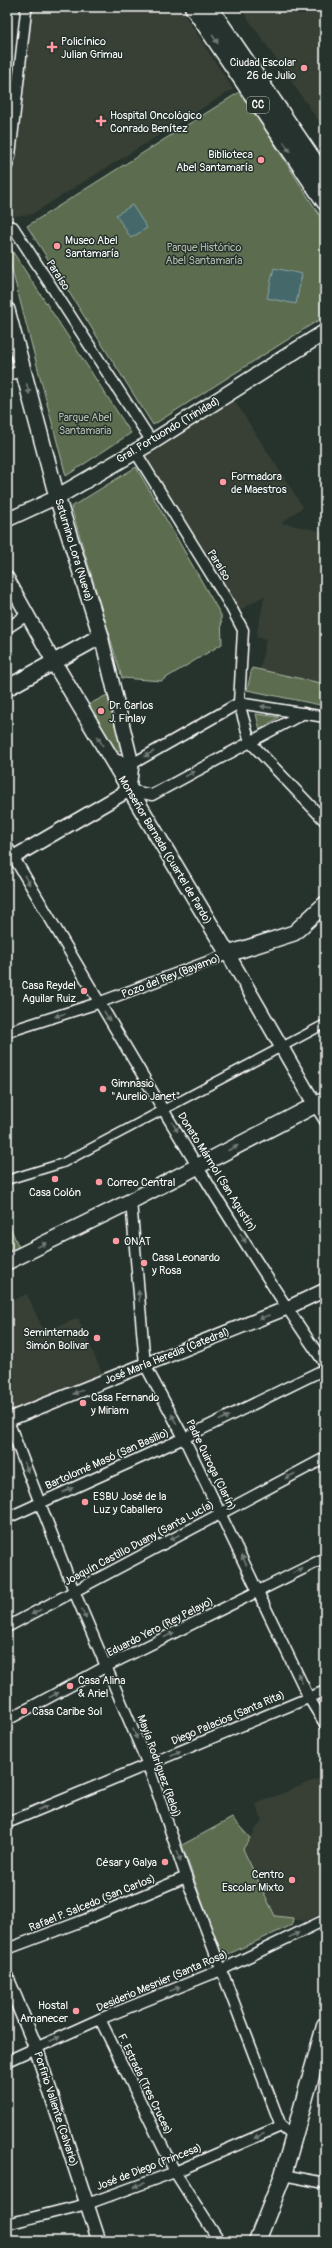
<svg xmlns="http://www.w3.org/2000/svg" width="332" height="2248" font-family="Pangolin,sans-serif">
	<rect width="100%" height="100%" fill="#26332d"/>
	<filter id="ink" filterUnits="userSpaceOnUse"><feTurbulence type="fractalNoise" baseFrequency=".025" numOctaves="2"/><feDisplacementMap in="SourceGraphic" scale="8" xChannelSelector="R" yChannelSelector="G"/><feConvolveMatrix kernelMatrix="1 2 1 2 8 2 1 2 1" color-interpolation-filters="sRGB"/></filter>
	<g filter="url(#ink)">
		<!-- built -->
		<g fill="#384036">
			<path d="M35 7H179L233 89 32 214 7 217V191L17 152 31 13Z"/>
			<path d="M240 7H325V130Z"/>
			<path d="M234 400 303 507 281 523 325 532V684L260 670 266 639 256 637 265 595 237 612 143 458Z"/>
			<path d="M27 1294 44 1332 78 1318 102 1373 12 1412 7 1401V1303Z"/>
			<path d="M325 1776V1912L304 1921 275 1916 243 1848 262 1820 256 1804Z"/>
		</g>
		<!-- green -->
		<g fill="#5b6d50" stroke="#adb6a8">
			<path d="M241 91 325 224V316L153 425 27 226Z"/>
			<path d="M7 243 131 433 66 476 7 251Z"/>
			<path d="M136 467 221 615 222 644 161 681 122 678 71 507Z"/>
			<path d="M252 668 325 684V706L247 690Z"/>
			<path d="M109 694 122 749 115 754 84 707Z"/>
			<path d="M256 714 279 717 260 730Z"/>
			<path d="M7 1220 20 1250 7 1256Z"/>
			<path d="M232 1818 250 1838 243 1849 275 1916 293 1918 292 1925 222 1957 182 1845Z"/>
		</g>
		<!-- water -->
		<g fill="#44686a" stroke="#8fa4a6">
			<path d="M132 205 147 228 131 238 116 215Z"/>
			<path d="M274 268 302 274 296 304 267 298Z"/>
		</g>
		<g fill="none" stroke-linecap="round" stroke-linejoin="round">
			<!-- pedestrian casing -->
			<g stroke="#fff" stroke-width="11">
				<path id="pedestrian" d="M7 1180 63 1163 325 1024"/>
			</g>
			<!-- minor casing -->
			<g stroke="#fff" stroke-width="13">
				<g id="minor">
					<path d="M7 166 10 156 26 11 28 7"/>
					<path d="M7 226 13 227 152 442"/>
					<path d="M7 376 23 370"/>
					<path d="M135 451 227 600 243 630 239 703 250 742 325 821"/>
					<path d="M7 628 27 615"/>
					<path d="M110 758 132 764 239 703 325 717"/>
					<path d="M129 790 152 795 304 713"/>
					<path d="M7 846C111 1020 210 1197 325 1364"/>
					<path d="M7 1032 98 1003 228 954"/>
					<path d="M315 1105 325 1121"/>
					<path d="M131 1201 145 1365 184 1438 309 1698 325 1724"/>
					<path d="M7 1418 74 1591 148 1765 186 1877 281 2126"/>
					<path d="M7 1518 184 1438 325 1369"/>
					<path d="M7 1627 325 1458"/>
					<path d="M7 1720 107 1666 325 1558"/>
					<path d="M7 1823 325 1691"/>
					<path d="M7 1949 82 1921 186 1877"/>
					<path d="M100 2019 175 2172 219 2241"/>
					<path d="M7 2061 100 2019 221 1970 325 1920"/>
					<path d="M283 2175 325 2183"/>
					<path d="M7 2224 87 2204 175 2172 281 2126 293 2136"/>
				</g>
			</g>
			<!-- tertiary casing -->
			<g stroke="#fff" stroke-width="16">
				<g id="tertiary">
					<path d="M7 520 57 497"/>
					<path d="M7 578 53 661"/>
					<path d="M7 861 129 790 132 764 101 636"/>
					<path d="M228 954 315 1105"/>
					<path d="M7 1420 287 1308 325 1290"/>
					<path d="M7 1978 36 2048 99 2241"/>
				</g>
			</g>
			<!-- secondary casing -->
			<g stroke="#fff" stroke-width="18">
				<g id="secondary">
					<path d="M7 310 57 497 101 636 7 688"/>
					<path d="M57 497 152 442 325 332"/>
					<path d="M53 661 228 954 294 933 325 904"/>
					<path d="M7 1262 131 1201 325 1100"/>
				</g>
			</g>
			<!-- primary casing -->
			<g stroke="#fff" stroke-width="19">
				<g id="primary">
					<path d="M193 7 325 202"/>
					<path d="M209 7 325 177"/>
					<path d="M257 2241 283 2175 325 2026"/>
				</g>
			</g>
			<!-- pedestrian -->
			<use href="#pedestrian" stroke="#26332d" stroke-width="8"/>
			<!-- minor -->
			<use href="#minor" stroke="#26332d" stroke-width="10"/>
			<!-- tertiary -->
			<use href="#tertiary" stroke="#26332d" stroke-width="13"/>
			<!-- secondary -->
			<use href="#secondary" stroke="#26332d" stroke-width="15"/>
			<!-- primary -->
			<use href="#primary" stroke="#26332d" stroke-width="16"/>
		</g>
		<!-- one-way arrows -->
		<defs><path id="oneway-solid" d="M-6-.8H1V-3.2L6.5 0L1 3.2V.8H-6Z"/></defs>
		<g fill="#727a76">
			<use href="#oneway-solid" transform="translate(215 39) rotate(56)"/>
			<use href="#oneway-solid" transform="translate(287 147) rotate(55)"/>
			<use href="#oneway-solid" transform="translate(28 389) rotate(75)"/>
			<use href="#oneway-solid" transform="translate(266 707) rotate(-172)"/>
			<use href="#oneway-solid" transform="translate(100 741) rotate(-120)"/>
			<use href="#oneway-solid" transform="translate(149 754) rotate(150)"/>
			<use href="#oneway-solid" transform="translate(190 774) rotate(-28)"/>
			<use href="#oneway-solid" transform="translate(27 880) rotate(60)"/>
			<use href="#oneway-solid" transform="translate(60 1015) rotate(162)"/>
			<use href="#oneway-solid" transform="translate(107 1016) rotate(58)"/>
			<use href="#oneway-solid" transform="translate(175 1127) rotate(59)"/>
			<use href="#oneway-solid" transform="translate(233 1148) rotate(-27)"/>
			<use href="#oneway-solid" transform="translate(243 1238) rotate(58)"/>
			<use href="#oneway-solid" transform="translate(42 1245) rotate(-26)"/>
			<use href="#oneway-solid" transform="translate(139 1296) rotate(-95)"/>
			<use href="#oneway-solid" transform="translate(264 1317) rotate(158)"/>
			<use href="#oneway-solid" transform="translate(78 1392) rotate(158)"/>
			<use href="#oneway-solid" transform="translate(224 1418) rotate(-26)"/>
			<use href="#oneway-solid" transform="translate(174 1419) rotate(-118)"/>
			<use href="#oneway-solid" transform="translate(26 1467) rotate(69)"/>
			<use href="#oneway-solid" transform="translate(290 1476) rotate(153)"/>
			<use href="#oneway-solid" transform="translate(68 1490) rotate(-24)"/>
			<use href="#oneway-solid" transform="translate(175 1537) rotate(152)"/>
			<use href="#oneway-solid" transform="translate(244 1560) rotate(-116)"/>
			<use href="#oneway-solid" transform="translate(298 1571) rotate(-26)"/>
			<use href="#oneway-solid" transform="translate(36 1612) rotate(152)"/>
			<use href="#oneway-solid" transform="translate(84 1614) rotate(66)"/>
			<use href="#oneway-solid" transform="translate(169 1635) rotate(-27)"/>
			<use href="#oneway-solid" transform="translate(300 1678) rotate(-115)"/>
			<use href="#oneway-solid" transform="translate(54 1695) rotate(-28)"/>
			<use href="#oneway-solid" transform="translate(135 1734) rotate(68)"/>
			<use href="#oneway-solid" transform="translate(176 1753) rotate(-23)"/>
			<use href="#oneway-solid" transform="translate(43 1808) rotate(-23)"/>
			<use href="#oneway-solid" transform="translate(179 1856) rotate(72)"/>
			<use href="#oneway-solid" transform="translate(294 1935) rotate(-26)"/>
			<use href="#oneway-solid" transform="translate(175 1989) rotate(-22)"/>
			<use href="#oneway-solid" transform="translate(55 2039) rotate(-24)"/>
			<use href="#oneway-solid" transform="translate(259 2136) rotate(156)"/>
			<use href="#oneway-solid" transform="translate(139 2185) rotate(160)"/>
		</g>
	</g>
	<!-- markers -->
	<g fill="#ff9aa2" stroke="#26332d" stroke-width="1.5">
		<path d="M50 41h4v4h4v4h-4v4h-4v-4h-4v-4h4z"/>
		<circle cx="304" cy="68" r="4"/>
		<path d="M99 115h4v4h4v4h-4v4h-4v-4h-4v-4h4z"/>
		<circle cx="261" cy="160" r="4"/>
		<circle cx="57" cy="246" r="4"/>
		<circle cx="223" cy="482" r="4"/>
		<circle cx="101" cy="711" r="4"/>
		<circle cx="84" cy="991" r="4"/>
		<circle cx="103" cy="1089" r="4"/>
		<circle cx="55" cy="1179" r="4"/>
		<circle cx="99" cy="1182" r="4"/>
		<circle cx="116" cy="1241" r="4"/>
		<circle cx="144" cy="1263" r="4"/>
		<circle cx="97" cy="1338" r="4"/>
		<circle cx="83" cy="1403" r="4"/>
		<circle cx="85" cy="1502" r="4"/>
		<circle cx="70" cy="1686" r="4"/>
		<circle cx="24" cy="1711" r="4"/>
		<circle cx="165" cy="1862" r="4"/>
		<circle cx="292" cy="1880" r="4"/>
		<circle cx="76" cy="2011" r="4"/>
	</g>
	<g text-anchor="middle" dominant-baseline="central" stroke-width="3" stroke-linejoin="round" paint-order="stroke">
		<!-- shield labels -->
		<rect fill="#26332d" stroke="#bec2c0" stroke-width="1" x="247" y="97" width="22" height="16" rx="3"/>
		<g font-size="10" font-weight="bold" fill="#fff">
			<text x="258" y="105">CC</text>
		</g>
		<!-- poi labels -->
		<g font-size="11" fill="#fff" stroke="#26332d" text-anchor="start">
			<text x="61" y="41">Policínico<tspan x="61" dy="13">Julian Grimau</tspan></text>
			<text x="296" y="62" text-anchor="end">Ciudad Escolar<tspan x="296" dy="13">26 de Julio</tspan></text>
			<text x="110" y="115">Hospital Oncológico<tspan x="110" dy="13">Conrado Benítez</tspan></text>
			<text x="253" y="154" text-anchor="end">Biblioteca<tspan x="253" dy="13">Abel Santamaría</tspan></text>
			<text x="65" y="240">Museo Abel<tspan x="65" dy="13">Santamaría</tspan></text>
			<text x="231" y="476">Formadora<tspan x="231" dy="13">de Maestros</tspan></text>
			<text x="109" y="705">Dr. Carlos<tspan x="109" dy="13">J. Finlay</tspan></text>
			<text x="76" y="985" text-anchor="end">Casa Reydel<tspan x="76" dy="13">Aguilar Ruiz</tspan></text>
			<text x="111" y="1083">Gimnasio<tspan x="111" dy="13">"Aurelio Janet"</tspan></text>
			<text x="107" y="1182">Correo Central</text>
			<text x="55" y="1192" text-anchor="middle">Casa Colón</text>
			<text x="124" y="1241">ONAT</text>
			<text x="152" y="1257">Casa Leonardo<tspan x="152" dy="13">y Rosa</tspan></text>
			<text x="89" y="1332" text-anchor="end">Seminternado<tspan x="89" dy="13">Simón Bolivar</tspan></text>
			<text x="91" y="1397">Casa Fernando<tspan x="91" dy="13">y Miriam</tspan></text>
			<text x="93" y="1496">ESBU José de la<tspan x="93" dy="13">Luz y Caballero</tspan></text>
			<text x="78" y="1680">Casa Alina<tspan x="78" dy="13">&amp; Ariel</tspan></text>
			<text x="32" y="1711">Casa Caribe Sol</text>
			<text x="157" y="1862" text-anchor="end">César y Galya</text>
			<text x="284" y="1874" text-anchor="end">Centro<tspan x="284" dy="13">Escolar Mixto</tspan></text>
			<text x="68" y="2005" text-anchor="end">Hostal<tspan x="68" dy="13">Amanecer</tspan></text>
		</g>
		<!-- park labels -->
		<g font-size="11" fill="#b5bdb0" stroke="#26332d">
			<text x="204" y="247">Parque Histórico<tspan x="204" dy="13">Abel Santamaría</tspan></text>
			<text x="85" y="417">Parque Abel<tspan x="85" dy="13">Santamaria</tspan></text>
		</g>
		<!-- street labels -->
		<g font-size="11" fill="#fff" stroke="#26332d">
			<text transform="translate(58 275) rotate(57)">Paraíso</text>
			<text transform="translate(168 430) rotate(-31)">Gral. Portuondo (Trinidad)</text>
			<text transform="translate(74 550) rotate(73)">Saturnino Lora (Nueva)</text>
			<text transform="translate(219 565) rotate(58)">Paraíso</text>
			<text transform="translate(165 850) rotate(59)">Monseñor Barnada (Cuartel de Pardo)</text>
			<text transform="translate(171 976) rotate(-21)">Pozo del Rey (Bayamo)</text>
			<text transform="translate(217 1172) rotate(58)">Donato Mármol (San Agustín)</text>
			<text transform="translate(167 1356) rotate(-22)">José María Heredia (Catedral)</text>
			<text transform="translate(107 1459) rotate(-24)">Bartolomé Masó (San Basilio)</text>
			<text transform="translate(211 1465) rotate(64)">Padre Quiroga (Clarín)</text>
			<text transform="translate(139 1543) rotate(-28)">Joaquín Castillo Duany (Santa Lucía)</text>
			<text transform="translate(160 1627) rotate(-27)">Eduardo Yero (Rey Pelayo)</text>
			<text transform="translate(228 1718) rotate(-23)">Diego Palacios (Santa Rita)</text>
			<text transform="translate(159 1766) rotate(70)">Mayía Rodríguez (Reloj)</text>
			<text transform="translate(92 1903) rotate(-22)">Rafael P. Salcedo (San Carlos)</text>
			<text transform="translate(162 1981) rotate(-23)">Desiderio Mesnier (Santa Rosa)</text>
			<text transform="translate(145 2084) rotate(64)">F. Estrada (Tres Cruces)</text>
			<text transform="translate(56 2109) rotate(72)">Porfirio Valiente (Calvario)</text>
			<text transform="translate(149 2167) rotate(-21)">José de Diego (Princesa)</text>
		</g>
	</g>
	<!-- margin -->
	<rect width="332" height="2248" fill="none" stroke="#26332d" stroke-width="24"/>
	<rect x="12" y="12" width="308" height="2224" fill="none" stroke="#fff" stroke-width="1.5" filter="url(#ink)"/>
</svg>
